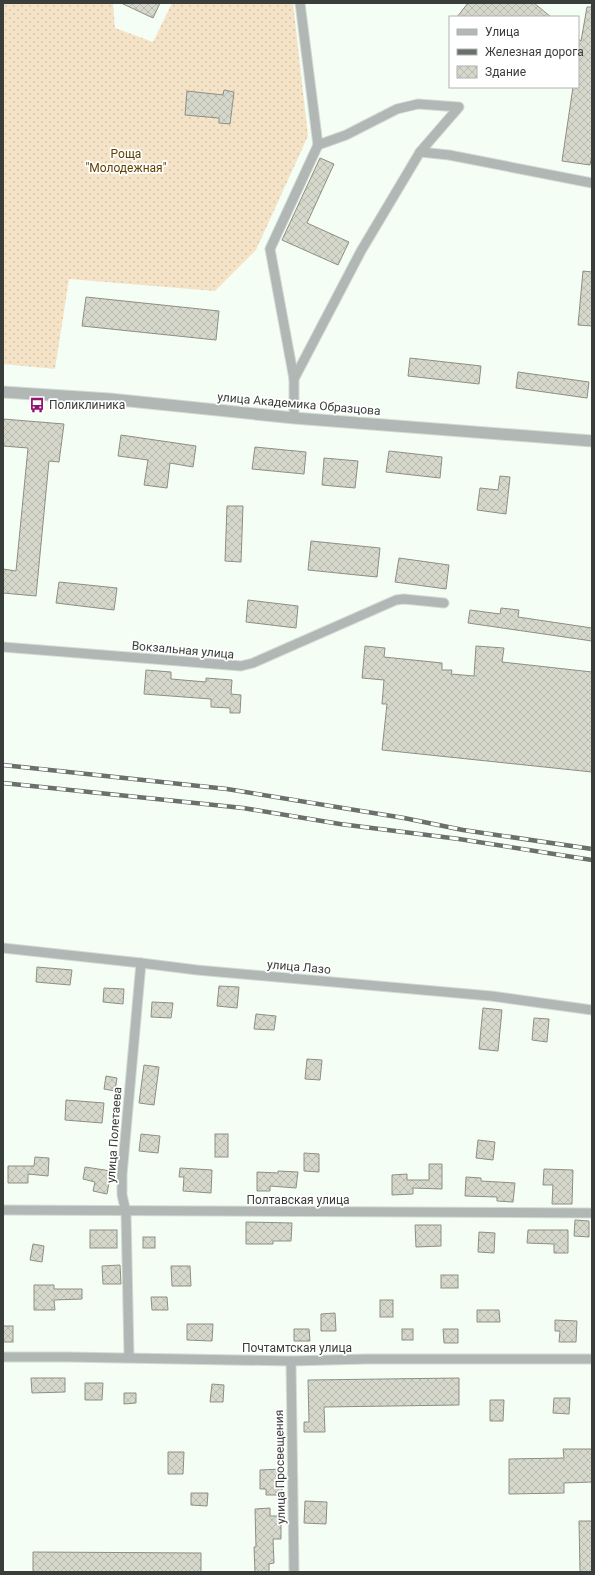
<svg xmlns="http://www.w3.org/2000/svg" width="595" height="1575" font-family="Roboto,sans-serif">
	<defs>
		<pattern id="grass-dots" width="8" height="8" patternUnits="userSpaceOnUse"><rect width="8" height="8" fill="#f5e3c7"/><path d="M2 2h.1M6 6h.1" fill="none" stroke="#d3c4ac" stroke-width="1.8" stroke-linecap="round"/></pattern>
		<pattern id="building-cross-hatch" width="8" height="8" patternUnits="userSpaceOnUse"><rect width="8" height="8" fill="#d7d8cc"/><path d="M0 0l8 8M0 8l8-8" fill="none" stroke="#b9bab0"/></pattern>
	</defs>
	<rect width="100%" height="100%" fill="#f5fef4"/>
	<!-- grass -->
	<path fill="url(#grass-dots)" d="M3 3H113L115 28 153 42 172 3H293L308 136 256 250 215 291 69 279 55 369 3 364Z"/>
	<!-- building -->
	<g fill="url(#building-cross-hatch)" stroke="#8e8f83">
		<path d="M121 3H160L153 18Z"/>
		<path d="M468 3H534L551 17H457Z"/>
		<path d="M587 7H592V155L590 165 562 161 573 87H578V39L581 41Z"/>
		<path d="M224 90 234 92 230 124 219 123V118L185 115 187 91 223 95Z"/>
		<path d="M320 158 334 164 307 223 349 242 338 265 282 240Z"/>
		<path d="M583 271 592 272V326L578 325Z"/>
		<path d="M86 297 219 311 216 340 82 326Z"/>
		<path d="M410 358 481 366 479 384 408 376Z"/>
		<path d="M518 372 589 382 587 398 516 388Z"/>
		<path d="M3 419 64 424 59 462 49 461 36 596 3 593V569L16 571 28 448 3 446Z"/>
		<path d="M121 435 196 446 193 467 170 463 167 488 144 485 148 460 118 456Z"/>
		<path d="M255 447 306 452 304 474 252 469Z"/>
		<path d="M389 451 442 457 440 478 386 472Z"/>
		<path d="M324 458 358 461 355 488 322 485Z"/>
		<path d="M500 476 510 477 506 514 477 510 480 488 498 490Z"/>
		<path d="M227 506H243L241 562 225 561Z"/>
		<path d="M311 541 380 548 377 577 308 570Z"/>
		<path d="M399 558 449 565 446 589 395 582Z"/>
		<path d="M59 582 117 588 114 610 56 603Z"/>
		<path d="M248 600 298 606 296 628 246 622Z"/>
		<path d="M501 608 519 610 518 617 592 628V641L468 623 470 610 500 614Z"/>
		<path d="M365 646 385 648 384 657 442 663V670H452L451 674 474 676 476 646 504 648 502 662 592 672V772L382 750 387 704H382L384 680 362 678Z"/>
		<path d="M146 670 171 672V679L206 682V678L232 680 231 694 241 695 240 713H230V708L211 707V699L144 694Z"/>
		<path d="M37 967 72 970 70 985 36 982Z"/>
		<path d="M219 986 239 987 237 1008 217 1006Z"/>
		<path d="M104 988 124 989 123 1004 103 1002Z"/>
		<path d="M152 1002 173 1003 171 1018 151 1017Z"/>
		<path d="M483 1008 502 1010 498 1051 479 1049Z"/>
		<path d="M256 1014 276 1016 274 1030 254 1029Z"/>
		<path d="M534 1018 549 1019 547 1042 532 1040Z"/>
		<path d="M307 1059 322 1060 320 1080 305 1079Z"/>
		<path d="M144 1065 159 1067 154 1105 139 1103Z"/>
		<path d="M106 1076 117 1078 115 1091 104 1089Z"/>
		<path d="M66 1100 104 1103 102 1123 65 1120Z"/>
		<path d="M141 1134 160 1136 158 1153 139 1151Z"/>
		<rect x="215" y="1134" width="13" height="23"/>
		<path d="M478 1140 495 1142 493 1160 476 1158Z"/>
		<path d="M304 1153 319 1154V1172L304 1171Z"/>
		<path d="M35 1157 49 1158 48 1176 28 1174V1183H8V1166H34Z"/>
		<path d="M429 1164H442V1189L413 1188V1194L392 1195V1175L407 1174V1180H429Z"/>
		<path d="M85 1167 111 1171 107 1194 93 1191 95 1182 83 1179Z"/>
		<path d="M180 1168 212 1170 211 1193 183 1191 184 1177H179Z"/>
		<path d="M544 1169 573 1170 572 1204H552L553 1185H543Z"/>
		<path d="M278 1171 298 1172 296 1188 270 1186V1191H257V1172L278 1173Z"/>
		<path d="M466 1177 481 1178V1181L515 1183 513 1202 497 1201V1197L465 1196Z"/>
		<path d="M575 1220 589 1221V1237L574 1236Z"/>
		<path d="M246 1222 292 1223 291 1241H273V1244H246Z"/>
		<path d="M415 1225H441V1246L416 1247Z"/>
		<rect x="90" y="1230" width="27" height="18"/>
		<path d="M528 1230H568V1253H554V1244L527 1243Z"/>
		<path d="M479 1232 495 1233 494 1253 478 1252Z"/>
		<rect x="143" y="1237" width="12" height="11"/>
		<path d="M33 1244 44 1246 42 1262 30 1260Z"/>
		<path d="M120 1265 121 1284H103L102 1266Z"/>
		<path d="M171 1266H190L191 1286H172Z"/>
		<rect x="441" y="1275" width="17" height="13"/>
		<path d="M34 1285H54V1289H82V1299L54 1300 55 1310H34Z"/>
		<path d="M151 1297H167L168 1310H152Z"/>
		<rect x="380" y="1300" width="13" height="17"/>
		<path d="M477 1310H499L500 1322H477Z"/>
		<path d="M335 1313 336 1331H321V1314Z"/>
		<path d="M555 1320 577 1321 576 1342H559L560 1331H555Z"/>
		<path d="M187 1324H213L212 1341 187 1340Z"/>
		<rect x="3" y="1326" width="10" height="16"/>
		<path d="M294 1329H309L310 1341H294Z"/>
		<rect x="402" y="1329" width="11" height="11"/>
		<path d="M443 1329H458V1343H444Z"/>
		<path d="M31 1378H65V1392L32 1393Z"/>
		<path d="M459 1378V1405L324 1407 325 1432H304V1422H309L308 1380Z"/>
		<path d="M85 1383H103L102 1400H85Z"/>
		<path d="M212 1384 224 1385 223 1402H210Z"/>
		<path d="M124 1393H136V1403L124 1404Z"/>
		<path d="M554 1398H570L569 1414 553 1413Z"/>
		<path d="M490 1400H504L503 1421H490Z"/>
		<path d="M563 1449H592V1482L564 1483V1493L509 1494V1459L564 1458Z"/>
		<path d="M168 1452H184L183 1474H168Z"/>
		<path d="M282 1469V1495H266V1489H260V1470Z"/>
		<path d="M191 1493H208L207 1506 191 1505Z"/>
		<path d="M305 1501 327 1502 326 1524 304 1523Z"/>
		<path d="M270 1508V1516H281V1539H273L274 1563 269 1564V1572H255L254 1547H256L255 1509Z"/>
		<path d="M579 1521H592V1572H580Z"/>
		<path d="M33 1552 201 1553V1572H33Z"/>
	</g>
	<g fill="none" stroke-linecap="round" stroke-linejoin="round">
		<!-- minor casing -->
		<g stroke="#d3dbd3" stroke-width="11">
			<g id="minor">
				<path d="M420 152 449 155 592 183"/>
				<path d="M294 379 361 251 420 152 459 107 418 104 397 109 346 135 318 145 300 3"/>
				<path d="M294 418V379L270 249 318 145"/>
				<path d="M3 647 241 666 253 663 396 600 404 599 444 603"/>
				<path d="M3 948 141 963 197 970 491 996 592 1010"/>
				<path d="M3 1210 592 1213"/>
				<path d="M3 1357H67L291 1361 367 1359H592"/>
				<path d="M129 1357 126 1212 122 1195V1175L141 963"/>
				<path d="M291 1361 294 1572"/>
			</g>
		</g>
		<!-- tertiary casing -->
		<g stroke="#d3dbd3" stroke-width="13">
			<path id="tertiary" d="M3 392 110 399 294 418 592 441"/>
		</g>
		<!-- minor -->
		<use href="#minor" stroke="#b0b7b5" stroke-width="9"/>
		<!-- tertiary -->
		<use href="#tertiary" stroke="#b0b7b5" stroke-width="11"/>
		<!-- rail casing -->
		<g stroke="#6a706a" stroke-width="4.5">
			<g id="rail">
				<path d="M3 765 227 789 404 818 463 830 592 849"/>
				<path d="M3 783 243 808 340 824 459 839 592 860"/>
			</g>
		</g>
		<!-- rail -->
		<use href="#rail" stroke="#fff" stroke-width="3" stroke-dasharray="9" stroke-linecap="butt"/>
	</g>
	<!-- icons -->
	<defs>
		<g id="bus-bare" transform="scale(1.2)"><path d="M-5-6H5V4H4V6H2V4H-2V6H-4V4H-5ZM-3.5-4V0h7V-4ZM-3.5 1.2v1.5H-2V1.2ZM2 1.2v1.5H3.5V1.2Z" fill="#94156f" stroke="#fff" stroke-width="2.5" paint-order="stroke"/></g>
	</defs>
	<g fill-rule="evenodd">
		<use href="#bus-bare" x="37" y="405"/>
	</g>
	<g text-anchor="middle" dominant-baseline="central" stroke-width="3.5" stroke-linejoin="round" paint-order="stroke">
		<!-- park labels -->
		<g font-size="12" fill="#604100" stroke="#fff">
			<text x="126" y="154">Роща<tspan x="126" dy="14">"Молодежная"</tspan></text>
		</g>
		<!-- street labels -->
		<g font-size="12" fill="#3a3e3a" stroke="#fff">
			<text transform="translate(299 404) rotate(5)">улица Академика Образцова</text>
			<text transform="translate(183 650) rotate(5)">Вокзальная улица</text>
			<text transform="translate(299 967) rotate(5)">улица Лазо</text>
			<text transform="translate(114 1135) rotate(-86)">улица Полетаева</text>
			<text x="298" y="1200">Полтавская улица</text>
			<text x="297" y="1348">Почтамтская улица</text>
			<text transform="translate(280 1467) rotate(-91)">улица Просвещения</text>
		</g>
		<!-- poi labels -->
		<g font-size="12" fill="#3a3e3a" stroke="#fff" text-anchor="start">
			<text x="49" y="405">Поликлиника</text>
		</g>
	</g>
	<!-- border -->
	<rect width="595" height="1575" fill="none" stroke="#3a3e3a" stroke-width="8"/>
	<!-- legend -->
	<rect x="449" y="16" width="130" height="72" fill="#ffffff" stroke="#b0b2b0"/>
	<rect x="457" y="29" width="20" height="6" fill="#b0b7b5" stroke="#b0b2b0"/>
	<text x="485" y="36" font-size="12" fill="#3a3e3a">Улица</text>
	<rect x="457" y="49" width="20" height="6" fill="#6a706a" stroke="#b0b2b0"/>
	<text x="485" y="56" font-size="12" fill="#3a3e3a">Железная дорога</text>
	<rect x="457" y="66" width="20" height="12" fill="url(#building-cross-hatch)" stroke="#b0b2b0"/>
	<text x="485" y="76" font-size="12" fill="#3a3e3a">Здание</text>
</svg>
